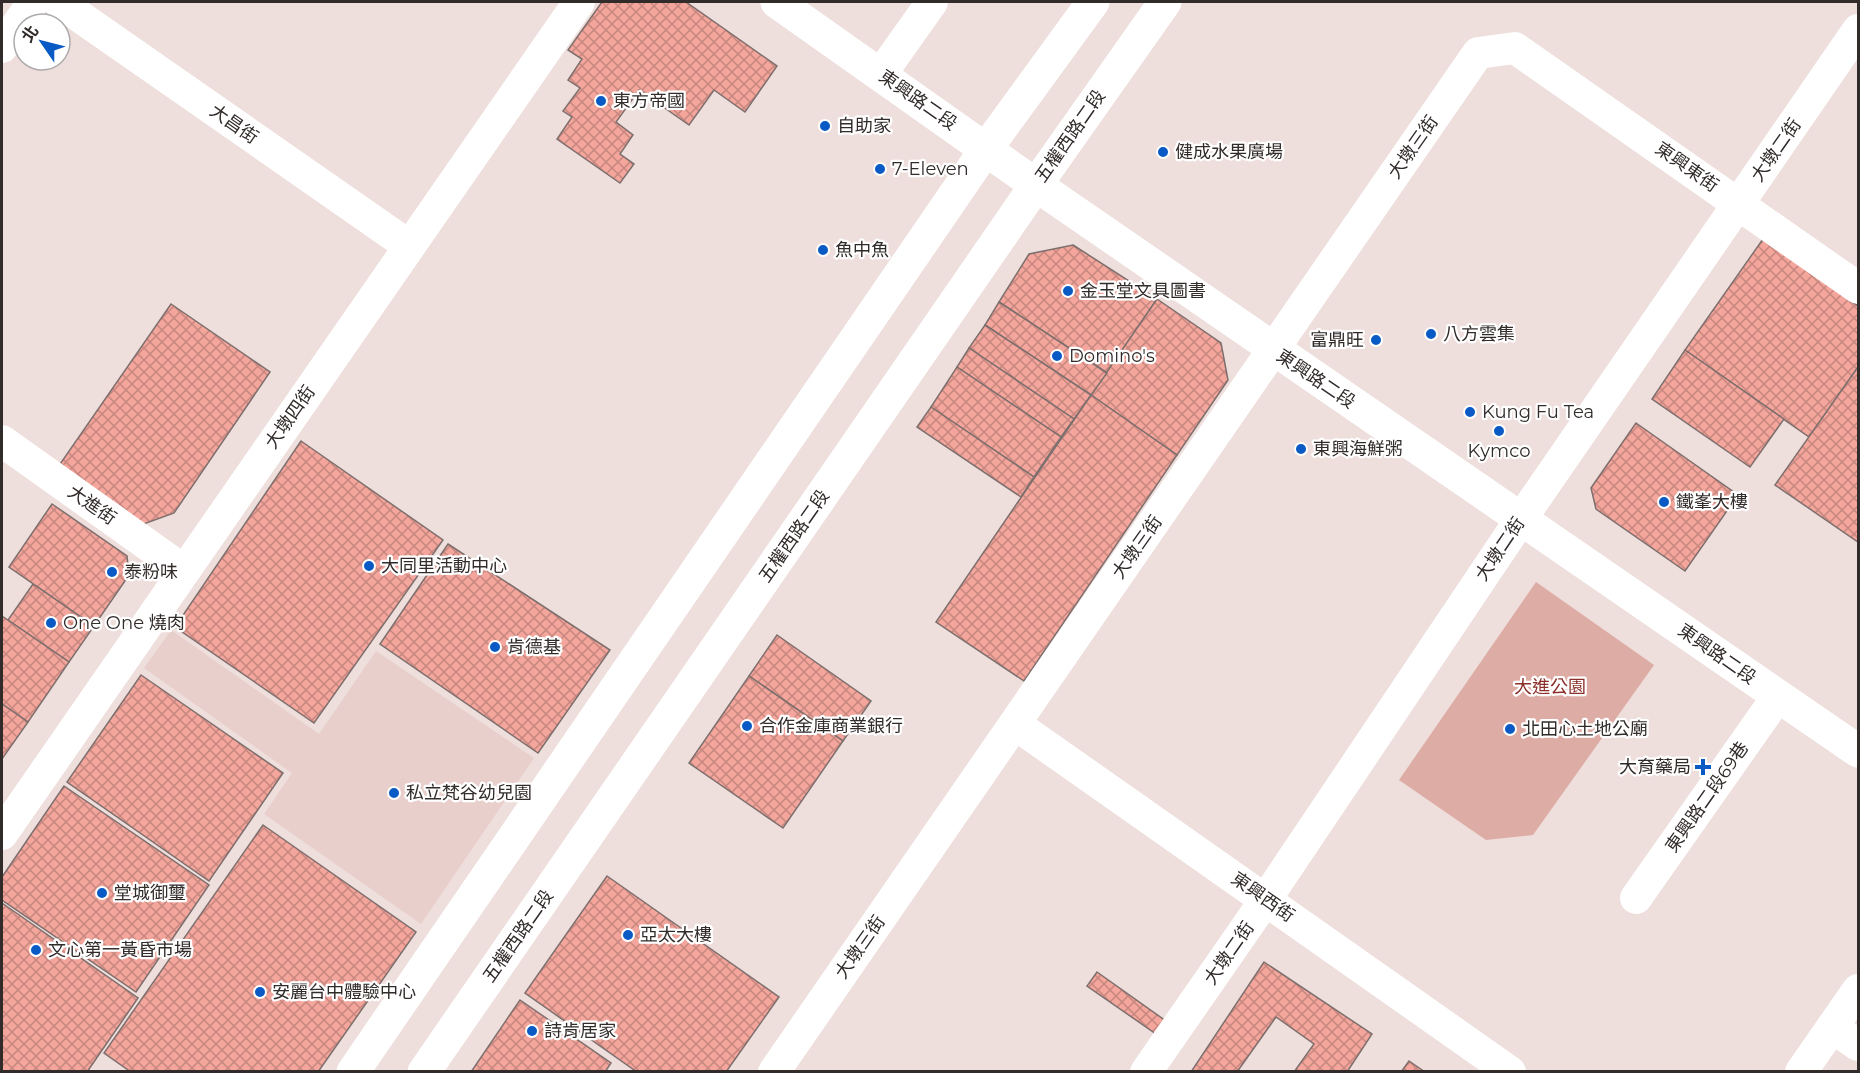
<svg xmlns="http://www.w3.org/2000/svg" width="1860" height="1073" font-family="Montserrat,'Noto Sans TC',sans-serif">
	<defs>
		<pattern id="building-cross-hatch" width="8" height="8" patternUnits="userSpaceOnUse" patternTransform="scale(1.5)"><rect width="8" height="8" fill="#f4a59c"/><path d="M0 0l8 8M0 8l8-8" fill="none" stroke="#c6877f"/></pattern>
	</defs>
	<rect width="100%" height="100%" fill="#eededc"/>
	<!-- built -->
	<path fill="#e8cfcc" d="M171 630 319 734 376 651 534 758 421 924 264 814 292 773 144 668Z"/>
	<!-- green -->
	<path fill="#ddaca5" d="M1536 582 1654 665 1533 835 1486 840 1399 780Z"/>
	<!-- building -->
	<g fill="url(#building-cross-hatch)" stroke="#7d6f6d" stroke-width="1.5">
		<path d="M602 2H686L777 66 745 112 714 90 689 125 639 90 616 122 633 135 620 154 634 164 620 183 557 139 572 117 563 111 580 88 568 80 582 59 568 50Z"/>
		<path d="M1763 239 1858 306V367L1809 437 1685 350Z"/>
		<path d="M1073 245 1157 299 1107 373 999 302 1029 254Z"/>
		<path d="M1157 299 1221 343 1228 380 1177 455 1091 395Z"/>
		<path d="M999 302 1107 373 1091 395 985 325Z"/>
		<path d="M171 304 270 372 174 513 141 525 58 467Z"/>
		<path d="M985 325 1091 395 1074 419 969 348Z"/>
		<path d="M969 348 1074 419 1061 437 957 367Z"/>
		<path d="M1685 350 1784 419 1750 467 1652 399Z"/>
		<path d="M957 367 1061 437 1034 477 931 407Z"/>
		<path d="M1858 367V542L1775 485Z"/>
		<path d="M1091 395 1177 455 1024 681 936 622Z"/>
		<path d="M931 407 1034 477 1021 497 917 427Z"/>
		<path d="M1636 423 1738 495 1685 571 1596 509 1591 488Z"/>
		<path d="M301 441 443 540 314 723 175 627Z"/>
		<path d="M52 504 127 556 129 575 94 626 9 567Z"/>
		<path d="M448 544 610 650 538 753 380 644Z"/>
		<path d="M33 584 94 626 69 662 8 620Z"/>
		<path d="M2 616 69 662 28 722 2 704Z"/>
		<path d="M777 635 871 701 843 741 749 676Z"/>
		<path d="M141 675 283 773 209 881 67 782Z"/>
		<path d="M749 676 843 741 783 828 689 763Z"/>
		<path d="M2 704 28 722 2 759Z"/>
		<path d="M64 786 209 885 136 992 2 900V877Z"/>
		<path d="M263 825 416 932 318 1072H131L104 1053Z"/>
		<path d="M607 876 779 997 726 1072H637L525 993Z"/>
		<path d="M2 903 138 998 87 1072H2Z"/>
		<path d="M1264 962 1372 1034 1347 1072H1294L1314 1044 1276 1017 1237 1072H1191Z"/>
		<path d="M1097 972 1166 1021 1156 1034 1087 986Z"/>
		<path d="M520 1000 611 1063 605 1072H471Z"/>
		<path d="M1409 1061 1425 1072H1401Z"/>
	</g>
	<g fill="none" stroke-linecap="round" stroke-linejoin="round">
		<!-- street -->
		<g stroke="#fff" stroke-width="32">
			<path d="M59 2 409 246"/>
			<path d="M2 47 33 2"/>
			<path d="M881 74 932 2"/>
			<path d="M2 441 183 570"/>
			<path d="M1015 724 1510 1072"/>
			<path d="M2 834 579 2"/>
			<path d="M1636 898 1778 696"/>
			<path d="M1832 1027 1858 1045"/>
			<path d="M774 1072 1478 53 1515 48 1858 288"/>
			<path d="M1146 1072 1266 899 1521 519 1858 30"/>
			<path d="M1801 1072 1858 990"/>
		</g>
		<!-- secondary -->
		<g stroke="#fff" stroke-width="33">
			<path d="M777 2 1036 185 1858 751"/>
			<path d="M353 1072 986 149 1093 2"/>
			<path d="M424 1072 1036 185 1165 2"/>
		</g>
	</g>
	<!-- markers -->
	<g fill="#095ac4" stroke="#fff" stroke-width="2">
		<circle cx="601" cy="101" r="6"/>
		<circle cx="825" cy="126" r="6"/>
		<circle cx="1163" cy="152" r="6"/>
		<circle cx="880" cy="169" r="6"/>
		<circle cx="823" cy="250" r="6"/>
		<circle cx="1068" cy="291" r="6"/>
		<circle cx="1431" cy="334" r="6"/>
		<circle cx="1376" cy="340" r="6"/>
		<circle cx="1057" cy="356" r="6"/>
		<circle cx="1470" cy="412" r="6"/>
		<circle cx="1499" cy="431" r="6"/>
		<circle cx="1301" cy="449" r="6"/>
		<circle cx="1664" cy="502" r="6"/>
		<circle cx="369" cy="566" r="6"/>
		<circle cx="112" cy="572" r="6"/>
		<circle cx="51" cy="623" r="6"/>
		<circle cx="495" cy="647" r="6"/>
		<circle cx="747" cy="726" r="6"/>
		<circle cx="1510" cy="729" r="6"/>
		<path d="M1700 758h6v6h6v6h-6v6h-6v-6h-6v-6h6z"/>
		<circle cx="394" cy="793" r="6"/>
		<circle cx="102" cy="893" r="6"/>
		<circle cx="628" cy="935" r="6"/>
		<circle cx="36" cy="950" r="6"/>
		<circle cx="260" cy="992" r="6"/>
		<circle cx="532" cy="1031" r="6"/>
	</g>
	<g text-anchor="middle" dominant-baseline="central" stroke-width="4.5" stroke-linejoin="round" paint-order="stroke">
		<!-- street labels -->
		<g font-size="18" fill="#312b2a" stroke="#fff">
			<text transform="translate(918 100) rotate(35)">東興路二段</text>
			<text transform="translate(234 124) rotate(35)">大昌街</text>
			<text transform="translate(1070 136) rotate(-55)">五權西路二段</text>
			<text transform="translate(1413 147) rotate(-55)">大墩三街</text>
			<text transform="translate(1776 150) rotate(-55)">大墩二街</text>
			<text transform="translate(1687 167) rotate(35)">東興東街</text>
			<text transform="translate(1316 379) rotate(34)">東興路二段</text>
			<text transform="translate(290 417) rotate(-55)">大墩四街</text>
			<text transform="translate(92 505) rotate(35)">大進街</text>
			<text transform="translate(794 536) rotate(-55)">五權西路二段</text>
			<text transform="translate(1137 547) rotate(-55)">大墩三街</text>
			<text transform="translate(1500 549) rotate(-56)">大墩二街</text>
			<text transform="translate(1717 654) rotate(35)">東興路二段</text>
			<text transform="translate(1707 797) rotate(-55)">東興路二段69巷</text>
			<text transform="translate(1263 897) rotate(35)">東興西街</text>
			<text transform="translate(518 936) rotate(-55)">五權西路二段</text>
			<text transform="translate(860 947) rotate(-55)">大墩三街</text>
			<text transform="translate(1229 953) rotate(-55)">大墩二街</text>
		</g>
		<!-- poi labels -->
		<g font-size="18" fill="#312b2a" stroke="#fff" text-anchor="start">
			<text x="613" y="101">東方帝國</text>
			<text x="837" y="126">自助家</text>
			<text x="1175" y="152">健成水果廣場</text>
			<text x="892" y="169">7-Eleven</text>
			<text x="835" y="250">魚中魚</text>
			<text x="1080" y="291">金玉堂文具圖書</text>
			<text x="1443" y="334">八方雲集</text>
			<text x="1364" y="340" text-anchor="end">富鼎旺</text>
			<text x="1069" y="356">Domino's</text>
			<text x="1482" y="412">Kung Fu Tea</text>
			<text x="1313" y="449">東興海鮮粥</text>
			<text x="1499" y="451" text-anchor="middle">Kymco</text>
			<text x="1676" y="502">鐵峯大樓</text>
			<text x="381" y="566">大同里活動中心</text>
			<text x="124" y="572">泰粉味</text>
			<text x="63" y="623">One One 燒肉</text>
			<text x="507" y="647">肯德基</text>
			<text x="759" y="726">合作金庫商業銀行</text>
			<text x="1522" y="729">北田心土地公廟</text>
			<text x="1691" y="767" text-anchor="end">大育藥局</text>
			<text x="406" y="793">私立梵谷幼兒園</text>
			<text x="114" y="893">堂城御璽</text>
			<text x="640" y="935">亞太大樓</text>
			<text x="48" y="950">文心第一黃昏市場</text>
			<text x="272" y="992">安麗台中體驗中心</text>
			<text x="544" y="1031">詩肯居家</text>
		</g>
		<!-- park labels -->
		<g font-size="18" fill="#8a2f2a" stroke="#fff">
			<text x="1550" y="687">大進公園</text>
		</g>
	</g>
	<!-- border -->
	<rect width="1860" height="1073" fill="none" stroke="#312b2a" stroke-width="6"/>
	<!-- north arrow -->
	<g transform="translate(42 42) rotate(305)"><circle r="28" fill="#ffffff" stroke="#adaaaa" stroke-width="1.5"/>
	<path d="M0-4.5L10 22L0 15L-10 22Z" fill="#095ac4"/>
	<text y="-9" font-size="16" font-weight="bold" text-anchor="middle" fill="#312b2a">北</text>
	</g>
</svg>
